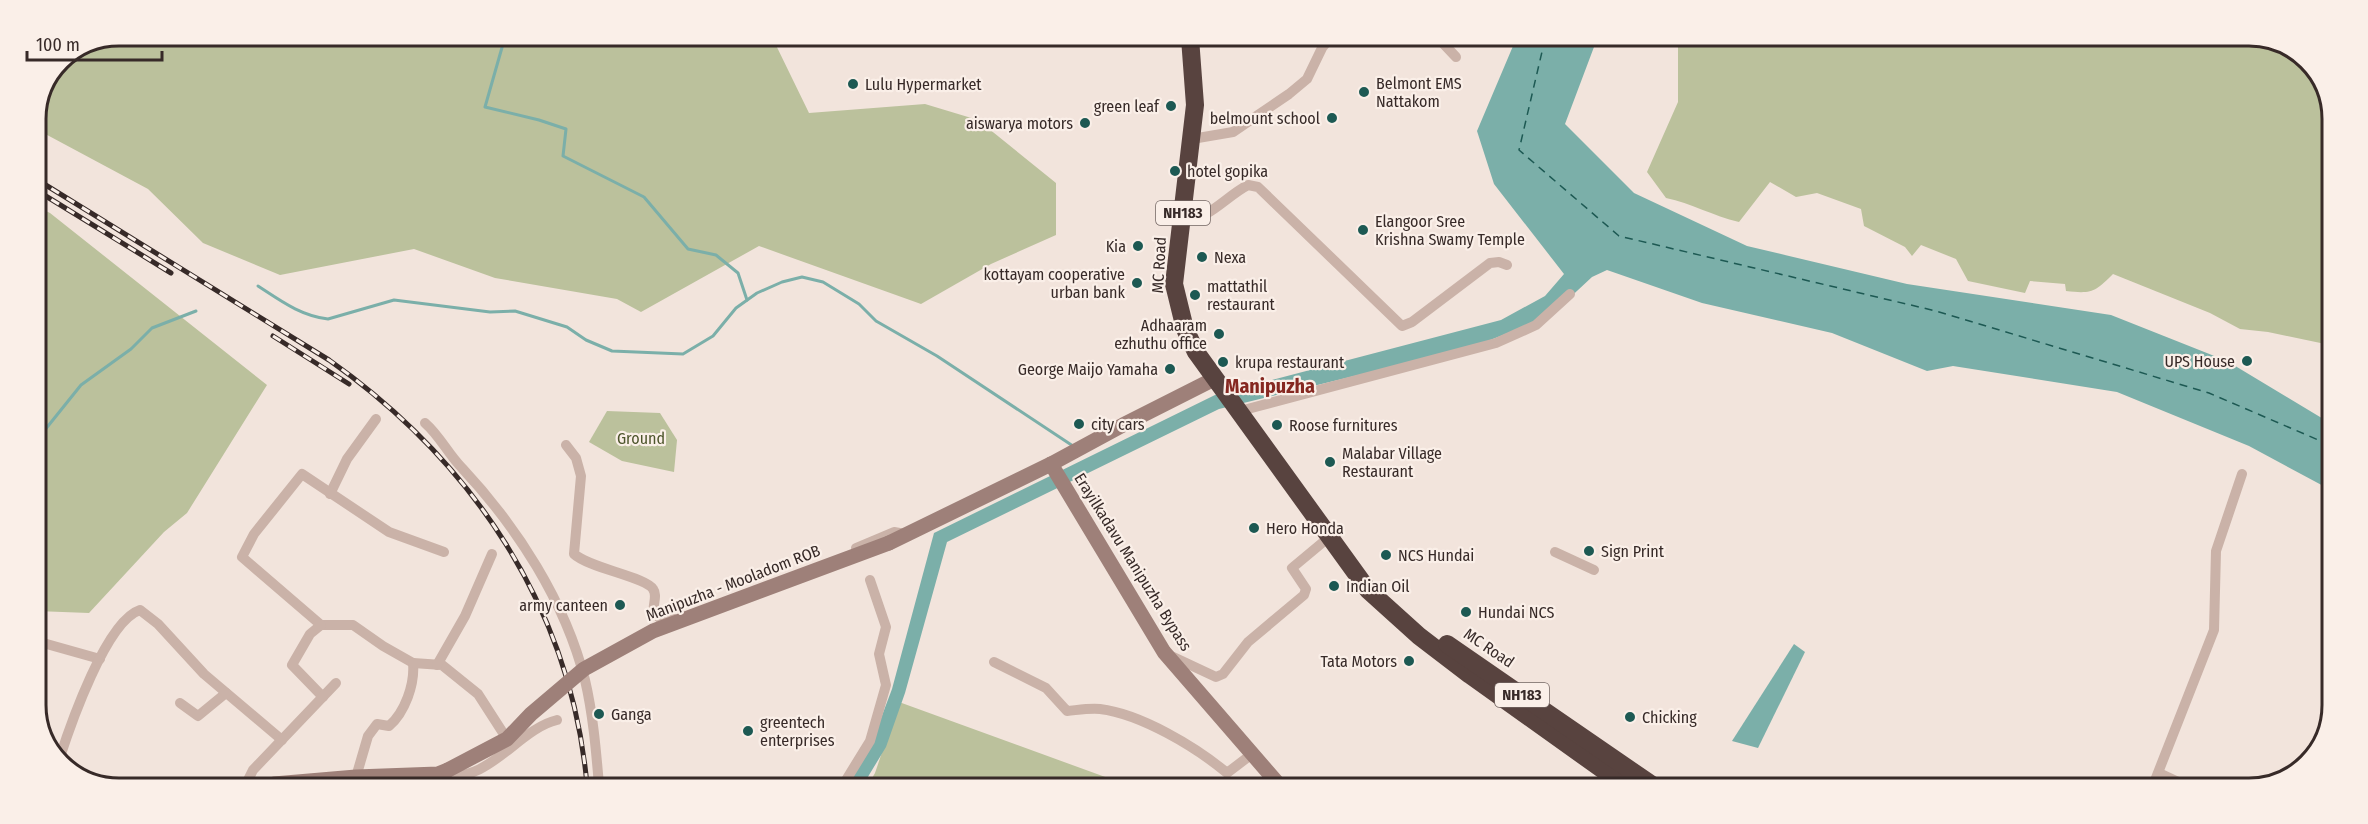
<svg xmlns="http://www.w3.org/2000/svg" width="2368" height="824" font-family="'Fira Sans Condensed',sans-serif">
	<rect width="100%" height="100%" fill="#f2e4dc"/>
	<!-- green -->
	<g fill="#bbc19c">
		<path d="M120 36 772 37 809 113 925 104 978 120 1056 183V235L991 264 921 304 759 246 641 312 617 299 495 278 414 249 280 275 203 243 148 189 36 129V114L61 60Z"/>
		<path d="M1678 39 2275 40 2315 68 2332 114 2330 345 2268 332 2240 329 2210 313 2113 274C2095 292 2092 294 2066 291L2065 284 2030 281 2025 293 1968 281 1956 259 1921 245 1912 256 1905 247 1864 226 1861 209 1817 193 1796 197 1770 182 1739 222C1713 216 1691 203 1666 198L1647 172 1678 102Z"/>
		<path d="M36 206 50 213 267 385 187 513 164 532 89 613 36 611Z"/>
		<path d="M607 411 660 413 677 440 674 472 622 461 589 442Z"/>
		<path d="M899 702 1130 786 868 785 875 773Z"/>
	</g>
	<!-- water -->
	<g fill="#7bafa9">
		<path d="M1516 39H1597L1565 124 1634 193 1747 246 1907 284 2111 315 2227 361 2330 423 2329 489 2249 446 2117 392 1953 366 1927 371 1832 333 1702 303 1607 270 1592 277 1549 317 1470 348 1219 409 947 542 905 693 886 747 863 785H847L869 750 892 689 934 533 1215 395 1501 320 1545 296 1564 274 1494 184 1477 131Z"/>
		<path d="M1794 644 1805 652 1758 748 1732 741Z"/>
	</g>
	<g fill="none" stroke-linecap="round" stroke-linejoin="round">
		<!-- stream -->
		<g stroke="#7bafa9" stroke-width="3">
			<path d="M505 37 485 107 539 120 566 129 563 156 644 197 688 249 716 255 738 273 747 300"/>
			<path d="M258 286C281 301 301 316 328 319L394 300 490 312 515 311 567 327 586 340 612 351 683 354 713 336 736 308 757 293 782 282 802 277 823 282 859 304 876 321 937 356 1073 446"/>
			<path d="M36 441 81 385 131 349 152 328 196 311"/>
		</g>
		<!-- ferry -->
		<path stroke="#1d5953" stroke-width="1.5" stroke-dasharray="8 6" stroke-linecap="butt" d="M1545 39 1519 150 1619 236 1936 311 2209 393 2330 445"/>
		<!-- street -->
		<g stroke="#cab2a8" stroke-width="10">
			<path d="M1439 39 1456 57"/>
			<path d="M1192 139 1233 132 1289 94 1307 79 1322 48 1330 38"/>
			<path d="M1182 221C1209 220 1225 197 1248 185L1258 187 1402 326 1412 322 1490 263 1499 262 1507 265"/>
			<path d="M1240 411 1496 343 1536 325 1570 294"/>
			<path d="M425 423C440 436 448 454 462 468 517 527 565 601 585 680 593 714 596 750 599 785"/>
			<path d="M566 445 576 458 581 476 574 554C589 568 646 577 653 589 658 596 652 605 654 613L663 621 674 619"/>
			<path d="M330 494 347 459 376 419"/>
			<path d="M856 548 894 532 905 534"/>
			<path d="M1555 552 1594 570"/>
			<path d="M321 625H353L383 646 413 663C415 684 405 712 389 726L377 724 368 736 356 777"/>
			<path d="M36 641 100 659"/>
			<path d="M1169 655 1216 677 1223 674 1248 642 1304 595 1306 589 1292 568 1328 538"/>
			<path d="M994 662 1046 688 1067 711C1078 710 1089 708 1100 709 1141 714 1196 747 1227 773L1252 754"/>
			<path d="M413 663 442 665 478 694 507 739"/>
			<path d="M437 665 465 616 492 554"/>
			<path d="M323 697 292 665 310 634 321 625 242 557 254 534 302 474 389 532 444 552"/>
			<path d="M180 703 198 716 226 693"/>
			<path d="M59 760C70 726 106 621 140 610L158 624 204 674 282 740"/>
			<path d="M2159 773 2191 788"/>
			<path d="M442 774C487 786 518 729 557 720"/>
			<path d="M246 784 253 770 336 683"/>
			<path d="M843 785 870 741 886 685 879 654 886 627 870 580"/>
			<path d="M2152 788 2214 630 2216 551 2242 474"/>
		</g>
		<!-- secondary -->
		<g stroke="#9e8079" stroke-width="15">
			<path d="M1051 464 1164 652 1280 786"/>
			<path d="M889 543 1051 464 1123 425 1214 379"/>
			<path d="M274 784 356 777 438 774 448 770"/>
		</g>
		<!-- highway -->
		<g stroke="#58433f" stroke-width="18">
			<path d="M1190 38 1195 105 1174 284 1185 329 1196 352 1368 590 1419 636 1470 675 1627 787"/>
			<path d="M1447 644 1655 787"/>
		</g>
		<!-- rail casing -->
		<g stroke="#372a28" stroke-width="5">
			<g id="rail">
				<path d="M36 179 329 360C472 461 571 607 587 785"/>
				<path d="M36 190 171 273"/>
				<path d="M273 336 349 384"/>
			</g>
		</g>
		<!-- rail -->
		<use href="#rail" stroke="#faefe8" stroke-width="3" stroke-dasharray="9" stroke-linecap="butt"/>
		<!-- secondary-bridge -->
		<path stroke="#9e8079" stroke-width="15" d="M448 770 507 739 531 714 584 669 653 631 889 543"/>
	</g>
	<!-- markers -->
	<g fill="#1d5953" stroke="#faefe8" stroke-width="2">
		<circle cx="853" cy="84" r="6"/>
		<circle cx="1364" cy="92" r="6"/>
		<circle cx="1171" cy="106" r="6"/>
		<circle cx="1332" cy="118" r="6"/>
		<circle cx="1085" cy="123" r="6"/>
		<circle cx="1175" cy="171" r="6"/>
		<circle cx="1363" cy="230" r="6"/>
		<circle cx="1138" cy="246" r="6"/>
		<circle cx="1202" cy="257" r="6"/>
		<circle cx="1137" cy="283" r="6"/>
		<circle cx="1195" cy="295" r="6"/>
		<circle cx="1219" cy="334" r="6"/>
		<circle cx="2247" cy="361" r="6"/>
		<circle cx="1223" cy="362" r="6"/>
		<circle cx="1170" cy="369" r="6"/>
		<circle cx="1079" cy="424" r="6"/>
		<circle cx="1277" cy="425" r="6"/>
		<circle cx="1330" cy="462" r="6"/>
		<circle cx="1254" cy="528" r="6"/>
		<circle cx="1589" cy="551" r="6"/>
		<circle cx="1386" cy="555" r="6"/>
		<circle cx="1334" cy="586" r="6"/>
		<circle cx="620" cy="605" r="6"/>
		<circle cx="1466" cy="612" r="6"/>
		<circle cx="1409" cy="661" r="6"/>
		<circle cx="599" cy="714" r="6"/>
		<circle cx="1630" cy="717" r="6"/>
		<circle cx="748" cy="731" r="6"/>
	</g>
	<g text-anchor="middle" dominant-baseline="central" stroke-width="4.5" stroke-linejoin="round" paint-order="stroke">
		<!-- shield labels -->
		<g fill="#faefe8" stroke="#726562" stroke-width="1.5">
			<rect x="1156" y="201" width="54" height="24" rx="4.5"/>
			<rect x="1495" y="683" width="54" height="24" rx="4.5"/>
		</g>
		<g font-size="15" font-weight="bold" fill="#372a28">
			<text x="1183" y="213">NH183</text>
			<text x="1522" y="695">NH183</text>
		</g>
		<!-- poi labels -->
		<g font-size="16" fill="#372a28" stroke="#faefe8" text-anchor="start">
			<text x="1376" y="83">Belmont EMS<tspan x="1376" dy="18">Nattakom</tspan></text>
			<text x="865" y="84">Lulu Hypermarket</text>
			<text x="1159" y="106" text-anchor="end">green leaf</text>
			<text x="1320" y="118" text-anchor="end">belmount school</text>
			<text x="1073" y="123" text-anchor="end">aiswarya motors</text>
			<text x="1187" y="171">hotel gopika</text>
			<text x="1375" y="221">Elangoor Sree<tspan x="1375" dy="18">Krishna Swamy Temple</tspan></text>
			<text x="1126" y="246" text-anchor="end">Kia</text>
			<text x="1214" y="257">Nexa</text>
			<text x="1125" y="274" text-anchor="end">kottayam cooperative<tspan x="1125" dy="18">urban bank</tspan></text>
			<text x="1207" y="286">mattathil<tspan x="1207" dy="18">restaurant</tspan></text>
			<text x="1207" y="325" text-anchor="end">Adhaaram<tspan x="1207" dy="18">ezhuthu office</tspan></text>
			<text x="2235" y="361" text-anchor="end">UPS House</text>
			<text x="1235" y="362">krupa restaurant</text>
			<text x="1158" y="369" text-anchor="end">George Maijo Yamaha</text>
			<text x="1091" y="424">city cars</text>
			<text x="1289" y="425">Roose furnitures</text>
			<text x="1342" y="453">Malabar Village<tspan x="1342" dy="18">Restaurant</tspan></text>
			<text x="1266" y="528">Hero Honda</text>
			<text x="1601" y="551">Sign Print</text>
			<text x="1398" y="555">NCS Hundai</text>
			<text x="1346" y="586">Indian Oil</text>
			<text x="608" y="605" text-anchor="end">army canteen</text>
			<text x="1478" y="612">Hundai NCS</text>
			<text x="1397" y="661" text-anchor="end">Tata Motors</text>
			<text x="611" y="714">Ganga</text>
			<text x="1642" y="717">Chicking</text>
			<text x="760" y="722">greentech<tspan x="760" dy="18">enterprises</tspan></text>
		</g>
		<!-- street labels -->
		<g font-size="16" fill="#372a28" stroke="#faefe8">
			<text transform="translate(1159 265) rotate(-87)">MC Road</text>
			<text transform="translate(1133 562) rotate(58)">Erayilkadavu Manipuzha Bypass</text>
			<text transform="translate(733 583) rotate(-21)">Manipuzha - Mooladom ROB</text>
			<text transform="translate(1489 648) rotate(34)">MC Road</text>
		</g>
		<!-- park labels -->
		<g font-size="16" fill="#4d552c" stroke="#faefe8">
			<text x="641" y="438">Ground</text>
		</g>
		<!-- quarter labels -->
		<g font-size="20" font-weight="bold" fill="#862821" stroke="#faefe8">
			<text x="1270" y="386">Manipuzha</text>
		</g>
	</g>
	<!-- crop -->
	<path d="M0 0H2368V824H0ZM119 46H2249A73 73 0 0 1 2322 119V705A73 73 0 0 1 2249 778H119A73 73 0 0 1 46 705V119A73 73 0 0 1 119 46Z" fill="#faefe8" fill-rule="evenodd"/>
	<path fill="none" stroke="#372a28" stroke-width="3" d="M119 46H2249A73 73 0 0 1 2322 119V705A73 73 0 0 1 2249 778H119A73 73 0 0 1 46 705V119A73 73 0 0 1 119 46Z"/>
	<!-- scale -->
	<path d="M27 51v9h135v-9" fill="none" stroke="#372a28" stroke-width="3"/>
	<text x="36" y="51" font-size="18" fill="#372a28" stroke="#faefe8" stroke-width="4.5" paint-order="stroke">100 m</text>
</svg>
